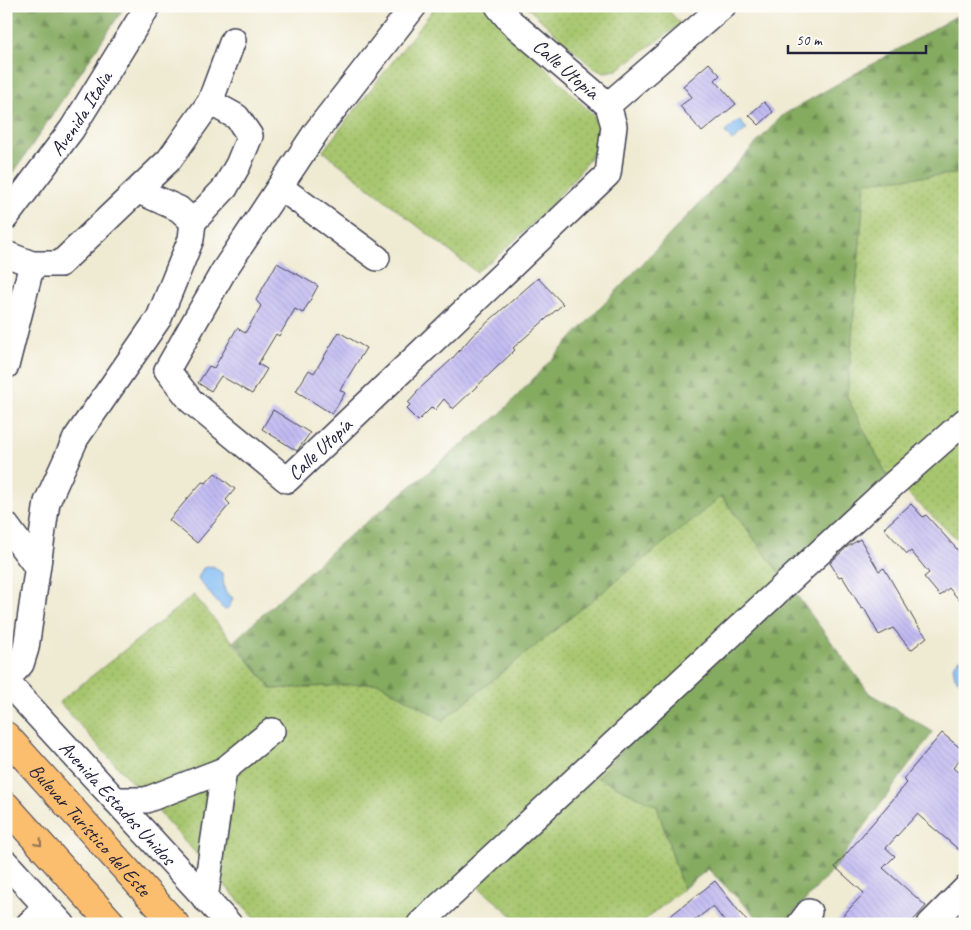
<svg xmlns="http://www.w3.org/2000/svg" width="971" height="930" font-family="Caveat,sans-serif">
	<defs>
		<pattern id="grass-dots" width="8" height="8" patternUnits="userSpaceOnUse" patternTransform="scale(1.25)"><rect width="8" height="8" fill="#a7c66e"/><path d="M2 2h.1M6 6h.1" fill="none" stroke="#8faa60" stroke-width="1.8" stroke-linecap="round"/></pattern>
		<pattern id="forest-firs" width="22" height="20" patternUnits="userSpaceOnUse" patternTransform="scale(1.25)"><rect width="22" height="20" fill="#85ab61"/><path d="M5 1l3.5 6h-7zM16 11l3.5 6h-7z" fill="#6c8b51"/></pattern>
		<pattern id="building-back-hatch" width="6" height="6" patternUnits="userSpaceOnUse" patternTransform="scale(1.25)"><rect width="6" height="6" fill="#c0b8f2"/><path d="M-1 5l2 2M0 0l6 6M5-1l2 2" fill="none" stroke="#a59ed0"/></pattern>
	</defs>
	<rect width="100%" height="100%" fill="#fdfcf7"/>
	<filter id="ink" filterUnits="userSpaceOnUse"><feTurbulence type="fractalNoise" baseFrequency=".02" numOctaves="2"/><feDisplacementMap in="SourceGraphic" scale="10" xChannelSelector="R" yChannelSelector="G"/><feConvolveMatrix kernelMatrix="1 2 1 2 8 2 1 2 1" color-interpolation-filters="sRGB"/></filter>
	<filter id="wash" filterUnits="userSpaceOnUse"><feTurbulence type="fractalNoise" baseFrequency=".0096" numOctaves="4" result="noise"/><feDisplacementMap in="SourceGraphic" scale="20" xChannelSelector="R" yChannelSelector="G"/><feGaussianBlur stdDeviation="1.12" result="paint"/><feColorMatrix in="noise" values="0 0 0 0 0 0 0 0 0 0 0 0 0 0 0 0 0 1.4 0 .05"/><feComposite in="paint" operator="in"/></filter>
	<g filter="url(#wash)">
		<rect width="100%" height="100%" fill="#efead2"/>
		<!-- grass -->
		<g fill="url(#grass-dots)" stroke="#647454">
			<path d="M436 6H484L598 120 601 141C573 186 519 241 476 272L323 151Z"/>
			<path d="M526 6H664L681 24 617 70 605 72 593 68Z"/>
			<path d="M965 173V546L887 475 847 397 865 181Z"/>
			<path d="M721 496 787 582 597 777 657 806 683 889 640 924H522L475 884 432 924H260L59 702 194 595 272 689 379 683 443 720Z"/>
		</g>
		<!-- forest -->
		<g fill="url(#forest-firs)" stroke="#54664e">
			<path d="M6 6H125L6 184Z"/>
			<path d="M965 11V173L865 182 847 397 887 475 787 582 869 693 933 732 835 867 784 924H764L708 869 683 889 657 806 597 777 787 583 722 496 443 720 379 683 272 689 234 641 337 546 500 414 783 115Z"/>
		</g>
		<!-- water -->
		<g fill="#82bcf3" stroke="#526f97">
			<path d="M739 120 747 129 732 141 725 132Z"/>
			<path d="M213 566 222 573 225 592 233 598 230 606 225 610C220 607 202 584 198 578L203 568Z"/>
			<path d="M959 659 965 660V683H961L955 677 953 666Z"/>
		</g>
		<g id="blocks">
			<!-- building -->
			<g fill="url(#building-back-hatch)">
				<path d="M709 63 720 75 715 80 736 104 702 132 680 106 692 97 683 86Z"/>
				<path d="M764 102 773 112 759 125 749 115Z"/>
				<path d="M277 263 318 286 303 313 295 309 279 336 276 334 258 364 267 369 252 394 221 376 211 391 198 383 209 366 214 368 237 328 245 333 261 306 256 300Z"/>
				<path d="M538 278 563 304 513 348 515 350 453 409 444 399 435 410 432 407 418 421 406 409 410 405 408 403 417 393 416 392 451 360 473 335Z"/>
				<path d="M339 332 366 348 340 390 345 393 332 414 296 391 309 370 314 373Z"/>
				<path d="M273 410 310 433 297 451 262 429Z"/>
				<path d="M215 473 235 489 226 500 230 504 197 543 169 520 202 482 206 483Z"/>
				<path d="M911 504 923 517 926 515 965 558V607L949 588 940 596 924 577 929 573 911 551 907 554 884 528Z"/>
				<path d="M860 539 879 571 884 568 917 625 927 637 911 650 893 628 879 635 864 608 862 609 842 576 839 577 830 563 847 547Z"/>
				<path d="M942 733 965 752 953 768 965 778V855L917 814 886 848 895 856 883 868 926 906 910 924H835L864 893 835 867 907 783 903 779Z"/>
				<path d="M715 881 749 924H726L713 906 690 924H660Z"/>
			</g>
		</g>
	</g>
	<g filter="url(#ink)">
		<use href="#blocks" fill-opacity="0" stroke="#414052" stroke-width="1"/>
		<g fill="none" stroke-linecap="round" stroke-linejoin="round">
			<!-- minor casing -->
			<g stroke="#414052" stroke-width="28">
				<g id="minor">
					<path id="s1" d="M414 6 316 132 223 272 167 370 191 401 287 480 608 174 614 126 608 105 511 22 498 6"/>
					<path d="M608 105 723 6"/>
					<path d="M280 187 377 258"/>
					<path id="s2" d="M6 217 72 129 148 6"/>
					<path d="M193 222 225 188 238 165 250 136 237 117 210 102"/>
					<path d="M6 254 32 264H60L169 160 210 102 233 40"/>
					<path d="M6 366 32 264"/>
					<path d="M6 525 37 567"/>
					<path d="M6 680 21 664 26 648 47 502 76 438 159 318 191 239 193 222 179 209 139 191"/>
					<path id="s3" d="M6 681 229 924"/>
					<path d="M115 800H146L224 770"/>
					<path d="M6 863 62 924"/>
					<path d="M205 899 224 770 272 731"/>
					<path d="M29 924 46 907"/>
					<path d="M420 924 889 488 965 421"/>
					<path d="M800 924 809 912"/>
					<path d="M930 924 965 889"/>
				</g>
			</g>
			<!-- highway casing -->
			<g stroke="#414052" stroke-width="30">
				<g id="highway">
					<path id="s4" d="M6 736 175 924"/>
					<path d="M6 806 112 924"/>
				</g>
			</g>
			<!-- minor -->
			<use href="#minor" stroke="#fff" stroke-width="25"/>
			<!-- highway -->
			<use href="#highway" stroke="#fbbd6e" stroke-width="28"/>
		</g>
		<!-- one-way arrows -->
		<defs><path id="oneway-chevron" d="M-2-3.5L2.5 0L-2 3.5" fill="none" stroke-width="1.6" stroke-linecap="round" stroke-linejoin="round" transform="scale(1.25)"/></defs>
		<use stroke="#8e7054" href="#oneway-chevron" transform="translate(39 843) rotate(48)"/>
	</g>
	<g text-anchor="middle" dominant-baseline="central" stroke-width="4.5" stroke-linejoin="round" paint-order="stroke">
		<!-- street labels -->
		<g font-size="20" fill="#22223b" stroke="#fdfcf7">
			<text transform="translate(566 69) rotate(41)">Calle Utopía</text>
			<text stroke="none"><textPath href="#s2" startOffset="128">Avenida Italia</textPath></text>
			<text stroke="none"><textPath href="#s1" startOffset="649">Calle Utopía</textPath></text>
			<text stroke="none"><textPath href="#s3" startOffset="165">Avenida Estados Unidos</textPath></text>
			<text stroke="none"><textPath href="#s4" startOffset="126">Bulevar Turístico del Este</textPath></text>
		</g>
	</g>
	<!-- margin -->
	<rect width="971" height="930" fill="none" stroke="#fdfcf7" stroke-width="25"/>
	<!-- scale -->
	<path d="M788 45v8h138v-8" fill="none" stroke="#22223b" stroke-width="2.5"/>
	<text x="796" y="45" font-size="15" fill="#22223b" stroke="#fdfcf7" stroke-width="4" paint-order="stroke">50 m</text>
</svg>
